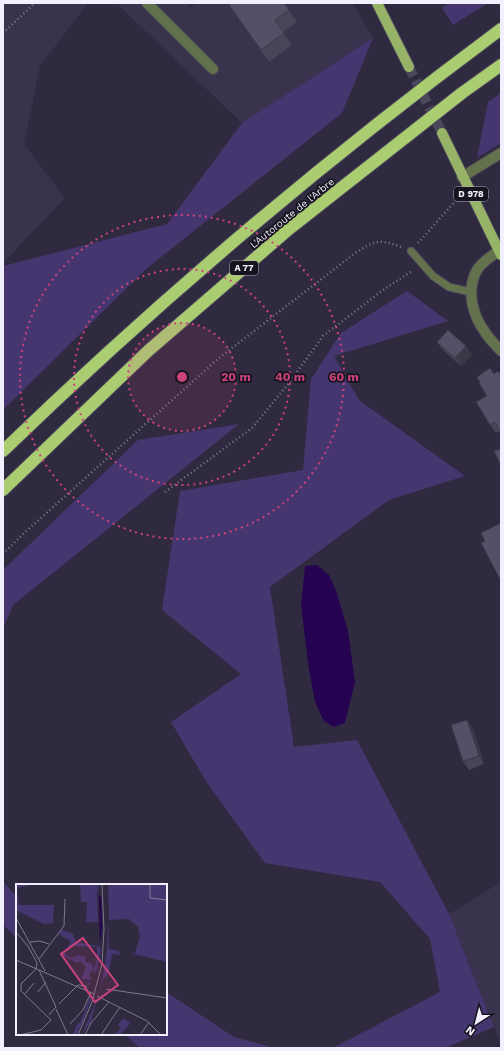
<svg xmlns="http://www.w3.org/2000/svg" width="504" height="1051" font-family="'Work Sans',sans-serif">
	<rect width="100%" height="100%" fill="#2f2a3f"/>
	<!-- built -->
	<g fill="#39334e">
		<path d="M3 3H88L40 66 24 144 65 198 3 263Z"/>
		<path d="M116 3H187L191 7 197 3H353L373 38 242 123Z"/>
		<path d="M501 882V1044L449 914Z"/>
	</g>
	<!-- green -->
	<g fill="#463670">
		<path d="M448 3H488L453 25 442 8Z"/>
		<path d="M373 38 342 113 146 269 3 410V266L167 224 242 123Z"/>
		<path d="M501 93V143L477 158 488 102Z"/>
		<path d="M407 291 448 321 334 356 359 400 465 476 389 500 270 587 294 747 357 740 449 914 494 1027 445 1048H333L440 992 430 939 380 882 265 863 207 783 171 722 241 674 162 610 180 491 303 470 311 379 341 333Z"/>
		<path d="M239 424 13 605 3 628V570L138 440Z"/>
		<path d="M3 881 17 897V938L3 925Z"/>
		<path d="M166 992 234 1037 275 1048H140L124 1034H166Z"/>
	</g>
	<!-- water -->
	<path fill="#250351" d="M317 565 329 575 336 590 348 631 355 682 345 723 334 727 324 721 315 702 308 663 301 605 305 566Z"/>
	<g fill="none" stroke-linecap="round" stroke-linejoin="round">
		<!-- primary-tunnel -->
		<path stroke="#4c485c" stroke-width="10" stroke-dasharray="10 5" stroke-linecap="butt" d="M409 67 442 133"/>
		<!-- lane casing -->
		<g stroke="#4a465a" stroke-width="9">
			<path id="lane" d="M411 251 433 276 449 287 471 292"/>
		</g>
		<!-- street casing -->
		<g stroke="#4a465a" stroke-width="12">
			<g id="street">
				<path d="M147 3 213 69"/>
				<path d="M462 177 501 153"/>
				<path d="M499 251C490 257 479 264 475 274 467 293 473 316 485 332 489 339 496 345 501 351"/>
			</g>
		</g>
		<!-- primary casing -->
		<g stroke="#4a465a" stroke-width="12">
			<g id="primary">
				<path d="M377 3 409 67"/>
				<path d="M442 133 501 255"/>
			</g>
		</g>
		<!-- highway casing -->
		<g stroke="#4a465a" stroke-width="14">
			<g id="highway">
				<path d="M3 451C159 300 326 159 501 29"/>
				<path d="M3 490 148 351 289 229 462 93 501 65"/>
			</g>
		</g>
		<!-- path -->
		<g stroke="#7e7a8c" stroke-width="2.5" stroke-dasharray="1 3" stroke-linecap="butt">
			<path d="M3 33 35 3"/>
			<path d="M418 243 459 197"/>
			<path d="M165 492 252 428 289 383 323 336 383 290 412 271"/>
			<path d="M3 554 23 534 219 358 354 254C374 241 378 238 401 247"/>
		</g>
		<!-- lane -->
		<use href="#lane" stroke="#63714d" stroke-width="7"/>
		<!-- street -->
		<use href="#street" stroke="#63714d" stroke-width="10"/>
		<!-- primary -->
		<use href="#primary" stroke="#97b368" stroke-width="10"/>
		<!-- highway -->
		<use href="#highway" stroke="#abcd72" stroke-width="12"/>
	</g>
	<!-- wall -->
	<g fill="#494559">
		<path d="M284 3 297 22 283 32 292 45 269 62 229 5Z"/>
		<path d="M437 342 472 354 461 366 443 350Z"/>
		<path d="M490 368 494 374 498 371 501 376V432L500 431 496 433 490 425 487 396Z"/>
		<path d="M473 729 484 764 469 770 463 761Z"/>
	</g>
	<!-- shaded-wall -->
	<g fill="#3c3848">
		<path d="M466 346 472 354 461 366 455 358Z"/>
		<path d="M467 720 473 729 484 764 479 756Z"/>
	</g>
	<!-- building -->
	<g fill="#555067" stroke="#3c3848">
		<path d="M231 3H284L289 10 275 20 284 33 261 50 229 5Z"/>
		<path d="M448 330 466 346 455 358 437 342Z"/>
		<path d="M490 368 494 374 498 371 501 376V432L495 422 490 425 476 402 487 396 479 383 480 382 477 377Z"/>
		<path d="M501 449V466L494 451Z"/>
		<path d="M501 523V581L481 543 485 541 481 533Z"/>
		<path d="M467 720 479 756 463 761 451 725Z"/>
	</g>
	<!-- distance rings -->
	<circle cx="182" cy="377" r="54" fill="#cc437c" fill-opacity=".12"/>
	<g fill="none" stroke="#cc437c" stroke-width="2" stroke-dasharray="2 4">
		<circle cx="182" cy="377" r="54"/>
		<circle cx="182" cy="377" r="108"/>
		<circle cx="182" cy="377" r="162"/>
	</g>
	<g text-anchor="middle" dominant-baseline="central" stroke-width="3.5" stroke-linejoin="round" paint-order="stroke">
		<!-- shield labels -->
		<g fill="#16141e" stroke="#b0aebb" stroke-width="1">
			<rect x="454" y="187" width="34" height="14" rx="3"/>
			<rect x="230" y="261" width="28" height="14" rx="3"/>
		</g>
		<g font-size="9" font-weight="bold" fill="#f2f0fe">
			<text x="471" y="194">D 978</text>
			<text x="244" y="268">A 77</text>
		</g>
		<!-- street labels -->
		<g font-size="10" fill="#f2f0fe" stroke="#16141e">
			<text transform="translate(292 213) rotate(-39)">L'Autoroute de l'Arbre</text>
		</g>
	</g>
	<!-- overview -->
	<g transform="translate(16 884)">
		<rect width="151" height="151" fill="#2f2a3f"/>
		<path d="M0 0H19L1 4 3 21H38L37 39 28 40 0 26ZM64 0H84L81 8 82 38H70L71 18H65ZM92 0H151V78L114 69H119L124 53 122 43 113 35 93 36ZM92 36 93 65 103 67 104 71 96 70 93 89 87 96 84 112 91 64ZM46 46 57 50 60 58 82 62 85 65 81 86 77 90 81 74V63L57 62 53 64 49 70 56 74 62 71 67 72 70 74 69 78 75 79 78 85 73 90 75 94 74 101H71L75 96 65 95 70 83 64 77 61 79 46 71 55 58 43 50ZM75 110 76 113 66 140 60 151H56L62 139H64ZM81 115 75 138 65 151 72 136ZM107 134 114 138 113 141 104 151H98L105 144 102 141Z" fill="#463670"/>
		<path d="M85 12 86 43 84 61 83 13Z" fill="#250351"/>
		<path fill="none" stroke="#7d798b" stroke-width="1" d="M134 0V14L151 16M0 34 29 87M0 48 12 62 21 79 20 85 5 100V107L35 136 25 146 4 151M14 58 24 57 33 60M23 75 48 42 49 15M0 76 78 110M23 86 40 123 33 131M90 105 151 114M22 108 30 98M8 111 18 99M81 112 131 137 145 151M43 120 62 101 70 102 71 106M40 125 52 151M54 140 67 126 75 108M62 151 76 118 86 80 88 45 86 0M69 151 75 139 93 118M85 151 104 123M124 151 133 138"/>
		<path fill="#cc437c" fill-opacity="0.15" stroke="#cc437c" stroke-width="2" d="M67 54 102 101 79 118 45 70Z"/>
		<rect width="151" height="151" fill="none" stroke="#f2f0fe" stroke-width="2"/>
	</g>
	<circle cx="182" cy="377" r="6" fill="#cc437c" stroke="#16141e" stroke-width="2"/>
	<g font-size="12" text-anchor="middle" font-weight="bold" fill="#cc437c" stroke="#16141e" stroke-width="3.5" stroke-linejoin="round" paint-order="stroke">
		<text x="236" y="381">20 m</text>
		<text x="290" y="381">40 m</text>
		<text x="344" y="381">60 m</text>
	</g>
	<!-- border -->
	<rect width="504" height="1051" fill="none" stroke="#f2f0fe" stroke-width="8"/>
	<!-- north arrow -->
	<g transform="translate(476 1023) rotate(216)" stroke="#16141e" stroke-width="3" paint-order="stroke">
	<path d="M0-3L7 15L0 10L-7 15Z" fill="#f2f0fe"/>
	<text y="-6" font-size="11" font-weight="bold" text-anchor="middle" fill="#f2f0fe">N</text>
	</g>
</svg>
